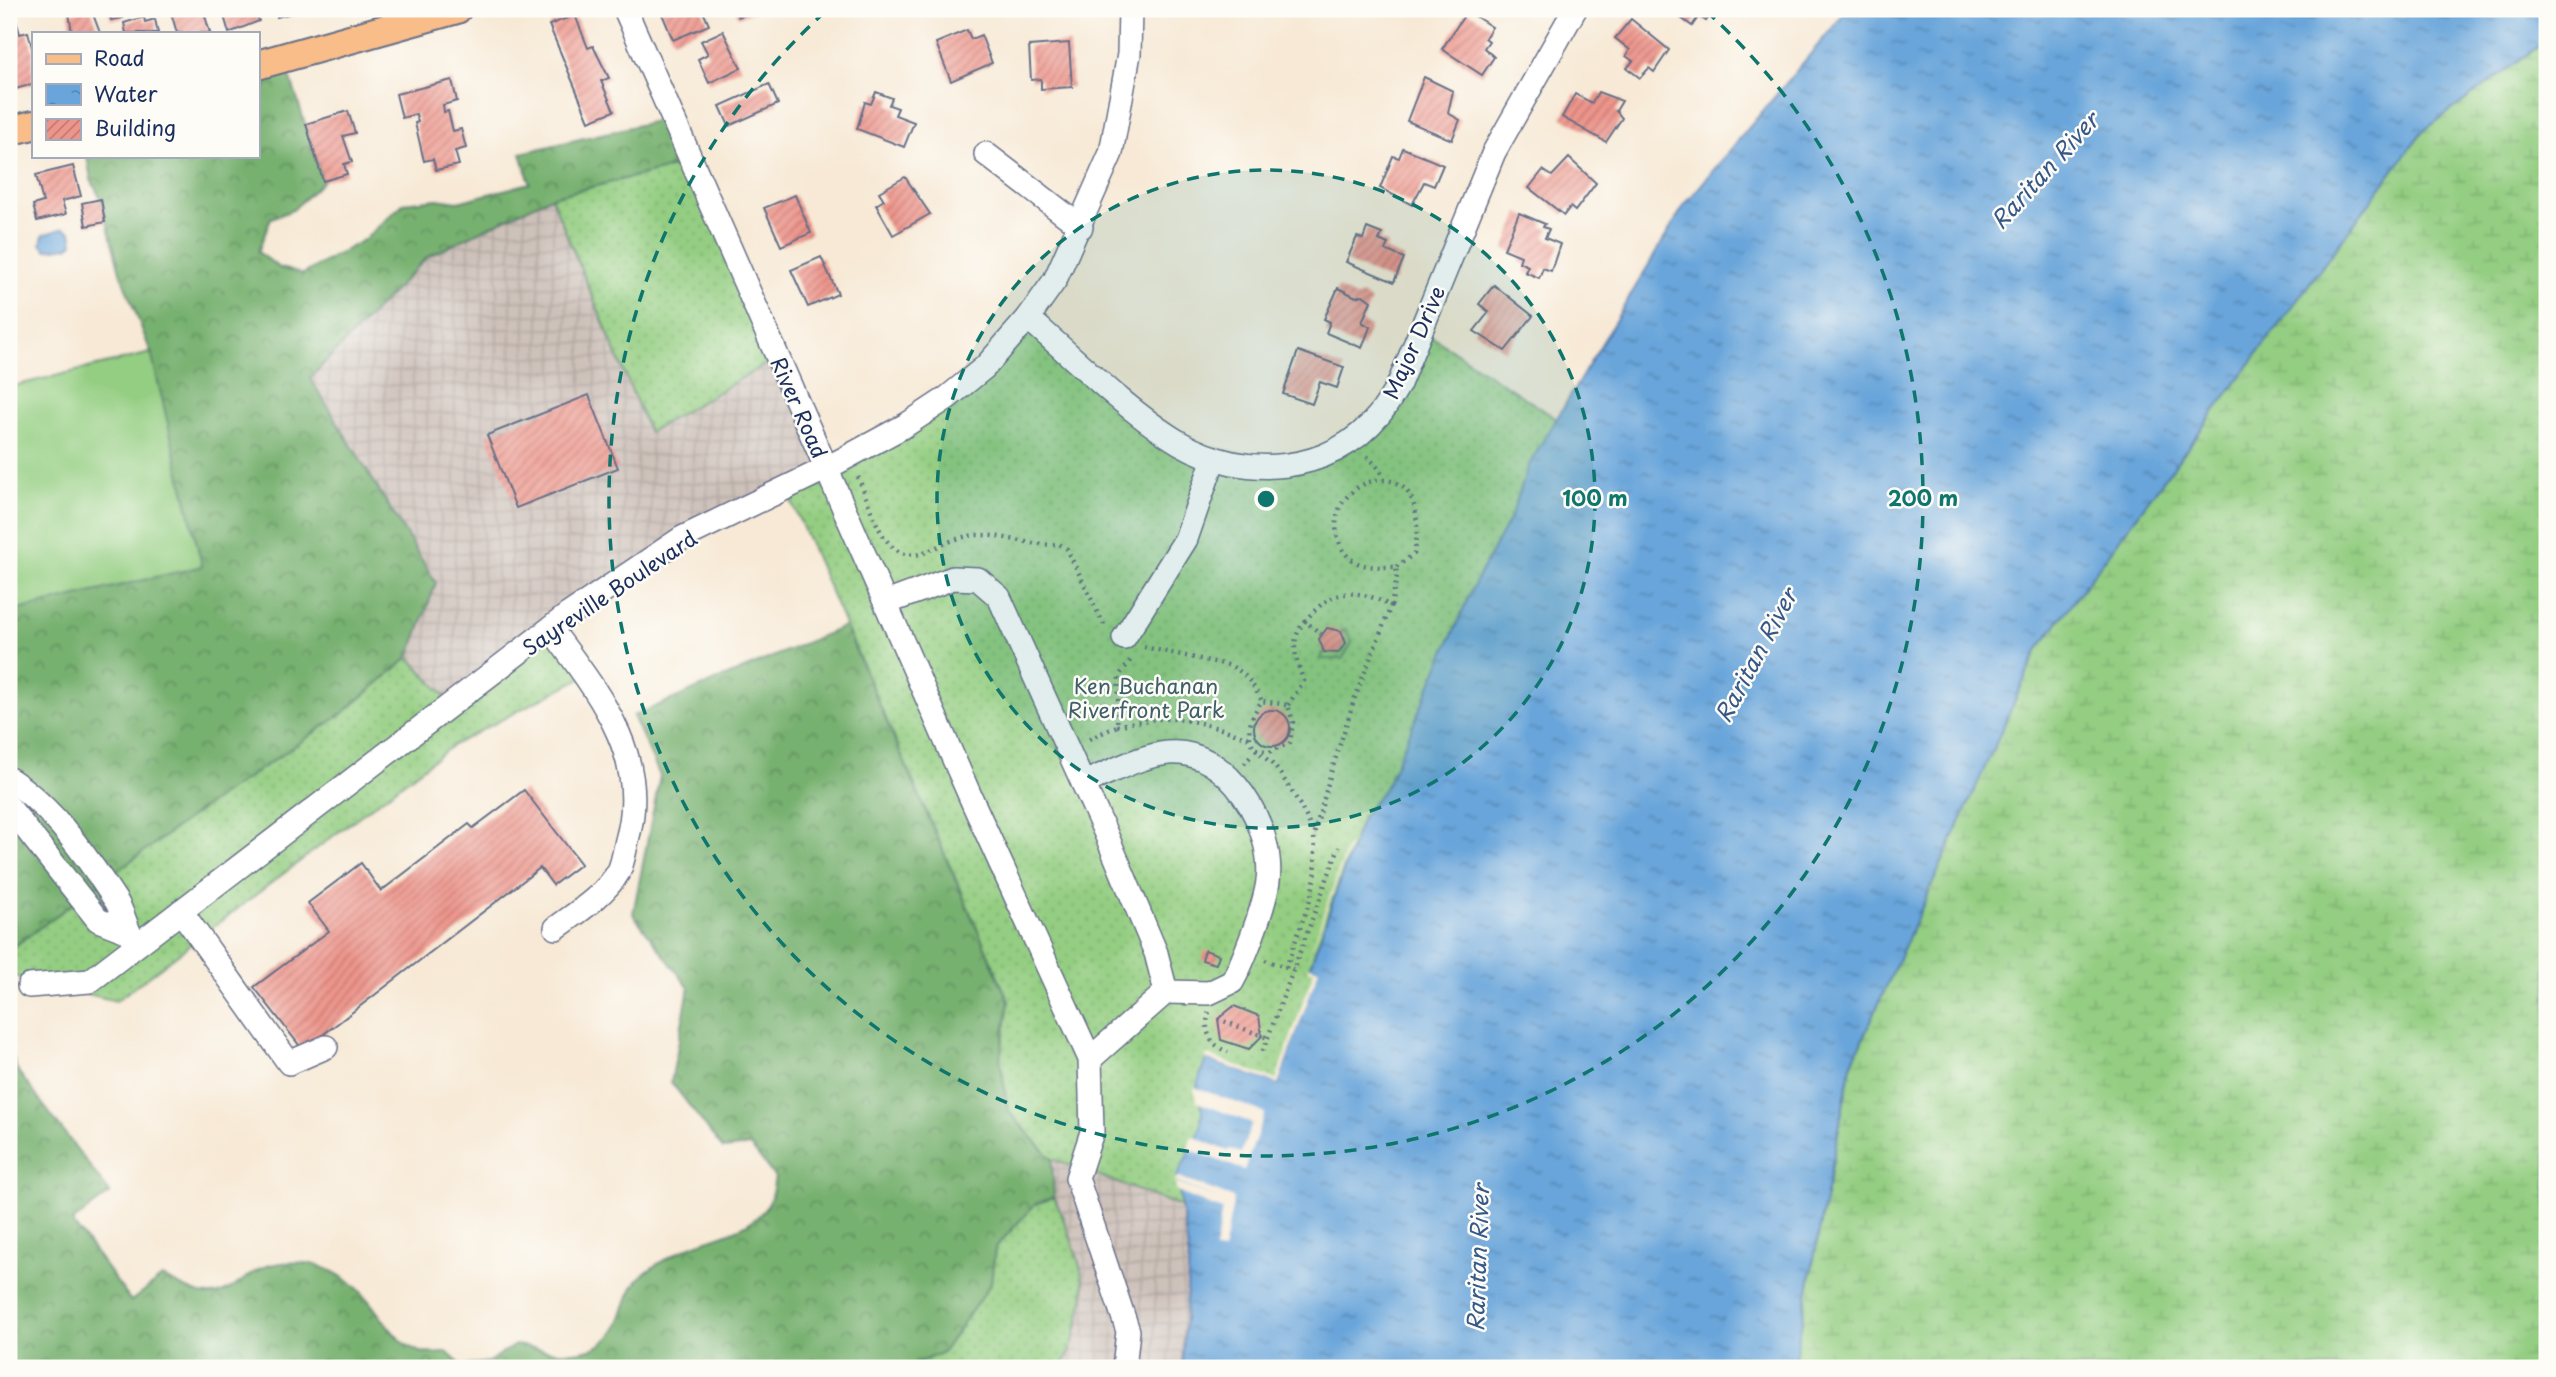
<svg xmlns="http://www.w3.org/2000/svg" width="2556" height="1377" font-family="'Playpen Sans',sans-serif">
	<defs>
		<pattern id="industrial-grid" width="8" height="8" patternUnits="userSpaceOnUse" patternTransform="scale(1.75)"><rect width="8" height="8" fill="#cec1ba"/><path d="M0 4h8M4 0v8" fill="none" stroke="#b0a6a2"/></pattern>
		<pattern id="grass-dots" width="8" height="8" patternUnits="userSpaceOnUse" patternTransform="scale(1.75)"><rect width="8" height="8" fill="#94ce82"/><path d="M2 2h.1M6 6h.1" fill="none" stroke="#7fb173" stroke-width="1.8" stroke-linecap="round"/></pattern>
		<pattern id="forest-crowns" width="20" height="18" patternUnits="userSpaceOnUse" patternTransform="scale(1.75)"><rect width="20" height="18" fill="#77b170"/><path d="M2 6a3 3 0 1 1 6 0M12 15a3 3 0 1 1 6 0" fill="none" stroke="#61905f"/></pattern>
		<pattern id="wetland-marsh" width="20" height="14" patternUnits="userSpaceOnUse" patternTransform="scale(1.75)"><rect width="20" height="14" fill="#94ce82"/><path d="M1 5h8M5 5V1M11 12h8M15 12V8" fill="none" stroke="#7fb173"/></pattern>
		<pattern id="garden-furrows" width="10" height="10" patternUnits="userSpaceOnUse" patternTransform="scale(1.75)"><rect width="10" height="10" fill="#94ce82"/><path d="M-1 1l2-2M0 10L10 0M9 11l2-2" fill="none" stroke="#7fb173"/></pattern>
		<pattern id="water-ripples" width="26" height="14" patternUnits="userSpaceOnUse" patternTransform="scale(1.75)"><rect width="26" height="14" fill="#69a5da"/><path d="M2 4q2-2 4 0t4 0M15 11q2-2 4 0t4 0" fill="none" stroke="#5687b4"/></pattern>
		<pattern id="building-hatch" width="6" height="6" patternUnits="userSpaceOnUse" patternTransform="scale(1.75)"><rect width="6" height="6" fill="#ee958b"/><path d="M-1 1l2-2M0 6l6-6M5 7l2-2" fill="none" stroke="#c07a75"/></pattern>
	</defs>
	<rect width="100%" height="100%" fill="#fdfcf7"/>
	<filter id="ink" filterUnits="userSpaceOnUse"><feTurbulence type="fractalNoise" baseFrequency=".0143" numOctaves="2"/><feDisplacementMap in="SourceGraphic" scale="14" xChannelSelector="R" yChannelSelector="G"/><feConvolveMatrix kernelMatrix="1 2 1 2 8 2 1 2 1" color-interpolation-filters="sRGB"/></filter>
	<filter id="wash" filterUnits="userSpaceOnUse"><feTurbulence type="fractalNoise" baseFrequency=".00686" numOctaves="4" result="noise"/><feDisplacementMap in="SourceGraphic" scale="28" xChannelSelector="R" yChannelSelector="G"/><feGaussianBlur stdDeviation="1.57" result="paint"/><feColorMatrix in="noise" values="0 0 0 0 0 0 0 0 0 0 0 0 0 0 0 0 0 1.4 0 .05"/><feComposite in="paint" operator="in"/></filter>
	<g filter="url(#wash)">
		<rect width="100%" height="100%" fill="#f7e9d5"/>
		<!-- industrial -->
		<g fill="url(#industrial-grid)">
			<path d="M551 197 649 432 778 357 827 468 682 538 452 705 409 657 436 583 310 378 427 257Z"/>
			<path d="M1052 1159 1183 1207 1189 1257 1182 1368H1061L1068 1357 1067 1225 1054 1197Z"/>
		</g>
		<!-- grass -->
		<g fill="url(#grass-dots)" stroke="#587e70" stroke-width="2">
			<path d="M693 162 778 357 649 432 551 197Z"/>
			<path d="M1028 318 1180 442 1296 464 1378 416 1420 329 1557 419 1529 465 1512 514 1472 589 1388 783 1362 818 1310 965 1319 969 1278 1084 1189 1257 1183 1207 1052 1159 1008 1111 1000 1059 1009 1002 786 489 906 425Z"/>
			<path d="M551 629 585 676 453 745 116 1001 9 975V950L203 808 343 713 409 657 452 704Z"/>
			<path d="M1054 1197C1064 1219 1084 1267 1084 1291 1083 1310 1072 1353 1061 1368H906L943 1352 991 1283 995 1248 1035 1204Z"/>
		</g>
		<!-- forest -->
		<g fill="url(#forest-crowns)" stroke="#497067" stroke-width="2">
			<path d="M284 57 323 181 293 210 271 218 258 252 280 268 303 274 365 239 404 203 437 199 458 202 530 183 521 153 673 117 693 162 551 197 427 257 310 378 436 583 409 657 343 713 203 808 9 950V612L202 566 151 353 120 272 101 199 91 180 87 156H257V65Z"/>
			<path d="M845 626 1009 1002 1000 1059 1008 1111 1052 1159 1054 1197 1035 1204 995 1248 991 1283 943 1352 906 1368H819L800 1361 793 1368H9V1045L17 1070 110 1193 72 1222 131 1301 162 1277C177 1283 195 1296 212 1295 232 1293 246 1275 264 1267 279 1261 306 1261 322 1267 334 1271 354 1283 362 1293 387 1320 403 1363 447 1352L462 1366 488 1362 515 1345C542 1348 565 1358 593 1348 629 1335 619 1293 645 1273 658 1263 676 1253 691 1246 718 1234 751 1232 769 1203 773 1197 773 1185 775 1177L750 1146 723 1149 671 1082 689 988 633 914 660 776 633 716Z"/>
		</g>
		<!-- wetland -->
		<path fill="url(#wetland-marsh)" stroke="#587e70" stroke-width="2" d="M2547 40V1368H1793L1851 1065 2038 649 2422 132Z"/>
		<!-- garden -->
		<path fill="url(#garden-furrows)" stroke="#587e70" stroke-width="2" d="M1346 629 1352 643 1342 659H1320L1324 652 1338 653 1346 643 1341 631Z"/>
		<!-- pitch -->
		<path fill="#94ce82" stroke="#587e70" stroke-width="2" d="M151 353 202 566 9 612V387Z"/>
		<!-- water -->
		<g fill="url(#water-ripples)" stroke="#426a9c" stroke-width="2">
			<path d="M1848 9H2547V40L2422 132 2038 649 1851 1065 1793 1368H1182L1189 1257 1177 1177 1201 1127 1202 1108 1197 1085 1206 1059 1278 1084 1318 969 1310 966 1362 818 1388 783 1472 589 1512 514 1529 465 1685 204Z"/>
			<path d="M63 228 71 232 73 243 68 247 46 250 41 244 43 235Z"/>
		</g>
		<!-- pier -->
		<g fill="#f7e9d5">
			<path d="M1348 845H1350L1306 966 1323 915Z"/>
			<path d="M1310 966 1319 969 1278 1084 1206 1059 1207 1055 1276 1080 1314 971 1308 969Z"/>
			<path d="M1194 1087 1265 1113 1244 1170 1188 1149 1192 1136 1228 1151 1230 1149 1241 1153 1252 1123 1197 1102Z"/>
			<path d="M1177 1177 1234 1198 1223 1251 1215 1250 1222 1210 1177 1192 1175 1183 1224 1200 1175 1182Z"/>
		</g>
		<g id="blocks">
			<!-- building -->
			<g fill="url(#building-hatch)">
				<path d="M91 9 100 33H72L69 13Z"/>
				<path d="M108 9H121L123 18 111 20Z"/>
				<path d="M170 9H203L210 33H177Z"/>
				<path d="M222 9H255L259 21 229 33Z"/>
				<path d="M275 9H304V10L277 17Z"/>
				<path d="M660 9H702L709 25 673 40Z"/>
				<path d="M735 9H761L738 17Z"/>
				<path d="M1686 9H1712L1714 10 1706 21 1699 16 1692 26 1680 17Z"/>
				<path d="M1467 11 1492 27 1485 38 1489 41 1484 48 1494 57 1482 75 1442 49Z"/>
				<path d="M14 12 20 34 28 32 33 51V84L9 91V14Z"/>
				<path d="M575 15 588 48 593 46 609 78 601 81 614 111 589 121 549 25Z"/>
				<path d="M144 17 145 22 155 19 158 33H126L124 23Z"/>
				<path d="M1631 19 1669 50 1654 72 1649 68 1640 78 1627 68 1633 61 1626 56 1630 50 1615 38Z"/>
				<path d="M967 30 971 39 981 35 992 63 951 81 936 43Z"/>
				<path d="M723 31 741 68 709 83 698 59 708 54 701 41Z"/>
				<path d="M1069 43 1072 87 1041 89V79L1031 80 1029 46Z"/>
				<path d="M1424 77 1453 91 1448 113 1460 120 1452 140 1407 121Z"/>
				<path d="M452 80 457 101 443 105 444 112 448 111 453 131 461 129 466 148 455 151 459 165 436 170 433 159 424 161 415 123 418 122 416 114 402 118 396 94Z"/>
				<path d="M769 84 778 104 729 126 720 106Z"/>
				<path d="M876 92 892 98 889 105 898 108 895 115 914 122 904 147 857 129 865 102 871 104Z"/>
				<path d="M1598 92 1622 101 1616 111 1622 118 1606 142 1562 117 1575 94 1592 103Z"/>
				<path d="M348 111 355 133 343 136 352 162 344 164 347 174 323 181 306 124Z"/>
				<path d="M1403 148 1443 165 1434 186 1424 182 1412 205 1380 188 1393 156 1399 158Z"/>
				<path d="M1569 158 1596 183 1575 211 1570 207 1564 215 1529 188 1543 170 1552 176Z"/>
				<path d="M73 166 81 196 62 201 66 214 37 221 33 205 43 202 36 175Z"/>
				<path d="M905 177 930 214 893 235 876 205 884 200 879 192Z"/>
				<path d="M795 195 811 233 781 246 764 208Z"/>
				<path d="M101 199 105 222 86 226 82 203Z"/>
				<path d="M1519 213 1545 224 1543 227 1549 229 1545 238 1560 244 1551 271 1543 268 1539 278 1525 272 1528 266 1519 262 1521 256 1504 249Z"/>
				<path d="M1367 228 1382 234 1379 240 1388 244 1385 250 1404 258 1394 282 1346 262 1357 237 1363 239Z"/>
				<path d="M821 257 838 294 808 307 791 270Z"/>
				<path d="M1494 285 1533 316 1505 351 1474 331 1489 312 1479 304Z"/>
				<path d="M1338 288 1356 297 1363 295 1371 301 1362 322 1370 327 1362 348 1326 333 1330 322 1324 319Z"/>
				<path d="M1298 351 1344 367 1337 388 1320 382 1312 404 1283 394Z"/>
				<path d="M589 395 618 468 516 508 487 435Z"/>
				<path d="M1327 628 1341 631 1346 643 1338 653 1324 652 1319 639Z"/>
				<circle cx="1272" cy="728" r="18"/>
				<path d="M524 790 581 864 553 885 540 868 303 1050 254 987 329 931 308 903 361 863 381 891 469 824 473 828Z"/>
				<path d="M1205 950 1219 955 1216 964 1202 960Z"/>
				<path d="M1234 1006 1259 1016 1262 1036 1249 1049 1221 1040 1218 1019Z"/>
			</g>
		</g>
	</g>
	<g filter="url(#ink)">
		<use href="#blocks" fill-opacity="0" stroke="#687088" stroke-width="2"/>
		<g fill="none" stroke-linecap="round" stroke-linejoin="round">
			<!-- minor casing -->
			<g stroke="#687088" stroke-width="26">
				<g id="minor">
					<path d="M625 9 974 805 1090 1059 1092 1132 1077 1178 1128 1331 1124 1368"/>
					<path d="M986 154 1081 227"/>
					<path d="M1028 318C1073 357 1129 413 1180 443 1244 480 1329 475 1379 415 1387 406 1393 394 1399 384L1494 152 1575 9"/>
					<path d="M886 603 953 578 978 579 999 597 1106 834 1156 953 1166 992 1090 1059"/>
					<path d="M551 629C598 693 651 757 627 840 625 849 623 862 619 871 605 895 578 912 556 928"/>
					<path d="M1124 638 1186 539 1214 458"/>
					<path d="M9 779C53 807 87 857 116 901 125 915 126 931 136 945"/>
					<path d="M1083 783C1110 773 1139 756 1168 753 1229 747 1275 829 1268 881 1265 905 1244 961 1232 982L1209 993 1166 992"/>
					<path d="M9 807 98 920 126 931"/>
					<path d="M181 911 289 1063 326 1047"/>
					<path d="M29 986 90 981 569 614 682 538 827 468 906 425 947 398 985 367 1028 318 1055 280 1111 153 1129 54 1130 9"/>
				</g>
			</g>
			<!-- major casing -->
			<g stroke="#687088" stroke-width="32">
				<g id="major">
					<path d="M257 65 457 9"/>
					<path d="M9 131 33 125"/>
				</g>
			</g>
			<!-- path -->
			<g stroke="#687088" stroke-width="4.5" stroke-dasharray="2 5" stroke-linecap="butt">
				<path d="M1367 456 1380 470 1383 479"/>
				<path d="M858 477C872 508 884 571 928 551 943 544 962 535 979 535 1006 535 1032 547 1059 544L1067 549 1105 627"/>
				<path d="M1391 606 1397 576 1396 567C1373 567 1352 569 1341 546 1310 480 1438 435 1414 554L1396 567"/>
				<path d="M1144 647 1228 665C1246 672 1253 685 1262 701 1254 712 1246 726 1251 741 1255 753 1268 758 1276 768 1291 789 1305 811 1314 835"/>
				<path d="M1288 705 1304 681C1295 659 1289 640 1305 621L1321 634"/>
				<path d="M1117 726C1174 712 1195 720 1249 738"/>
				<path d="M1089 739 1117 726 1119 676 1133 657"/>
				<path d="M1256 749 1269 752 1290 743 1293 722 1288 705 1262 701"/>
				<path d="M1244 764 1253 754"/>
				<path d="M1265 960 1293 970"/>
				<path d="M1286 968 1311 897 1316 871 1314 835 1330 776 1354 700 1391 606C1353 586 1332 589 1305 621"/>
				<path d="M1209 1012C1203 1031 1210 1045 1228 1052"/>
				<path d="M1218 1019 1268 1038"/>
				<path d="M1263 1051 1339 847"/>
			</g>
			<!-- minor -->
			<use href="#minor" stroke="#fff" stroke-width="23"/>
			<!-- major -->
			<use href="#major" stroke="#f8bd89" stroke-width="28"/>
		</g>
	</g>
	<!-- distance rings -->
	<circle cx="1266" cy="499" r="329" fill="#0f766e" fill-opacity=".12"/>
	<g fill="none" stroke="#0f766e" stroke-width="3.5" stroke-dasharray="12 9">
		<circle cx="1266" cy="499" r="329"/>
		<path d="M1706 11A657 657 0 1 1 826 11"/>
	</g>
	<g text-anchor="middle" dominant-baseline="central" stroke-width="5" stroke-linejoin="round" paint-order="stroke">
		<!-- street labels -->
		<g font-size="21" fill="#1b2f5e" stroke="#fdfcf7">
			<text transform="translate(1413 342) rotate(-66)">Major Drive</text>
			<text transform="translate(800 407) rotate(66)">River Road</text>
			<text transform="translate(609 592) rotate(-34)">Sayreville Boulevard</text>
		</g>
		<!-- park labels -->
		<g font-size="21" fill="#3f5f69" stroke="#fdfcf7">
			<text x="1146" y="685">Ken Buchanan<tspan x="1146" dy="24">Riverfront Park</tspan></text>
		</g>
		<!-- water labels -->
		<g font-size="23" font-style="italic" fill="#365889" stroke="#fdfcf7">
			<text transform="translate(2044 170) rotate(-48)">Raritan River</text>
			<text transform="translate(1755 655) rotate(-62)">Raritan River</text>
			<text transform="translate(1477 1258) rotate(-88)">Raritan River</text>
		</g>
	</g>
	<circle cx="1266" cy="499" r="10" fill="#0f766e" stroke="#fdfcf7" stroke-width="3.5"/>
	<g font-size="21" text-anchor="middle" font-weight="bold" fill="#0f766e" stroke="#fdfcf7" stroke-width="5" stroke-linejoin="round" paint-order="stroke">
		<text x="1595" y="506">100 m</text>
		<text x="1923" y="506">200 m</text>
	</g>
	<!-- margin -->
	<rect width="2556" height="1377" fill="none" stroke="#fdfcf7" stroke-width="35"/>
	<!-- legend -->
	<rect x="32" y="32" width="228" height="126" fill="#fdfcf7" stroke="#a3aaba" stroke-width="2"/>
	<rect x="46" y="54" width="35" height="10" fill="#f8bd89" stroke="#a3aaba" stroke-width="2"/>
	<text x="94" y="66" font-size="21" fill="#1b2f5e">Road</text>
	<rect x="46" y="84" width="35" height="21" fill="url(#water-ripples)" stroke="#a3aaba" stroke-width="2"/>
	<text x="94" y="102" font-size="21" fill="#1b2f5e">Water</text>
	<rect x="46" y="119" width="35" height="21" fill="url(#building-hatch)" stroke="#a3aaba" stroke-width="2"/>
	<text x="94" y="136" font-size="21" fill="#1b2f5e">Building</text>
</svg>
